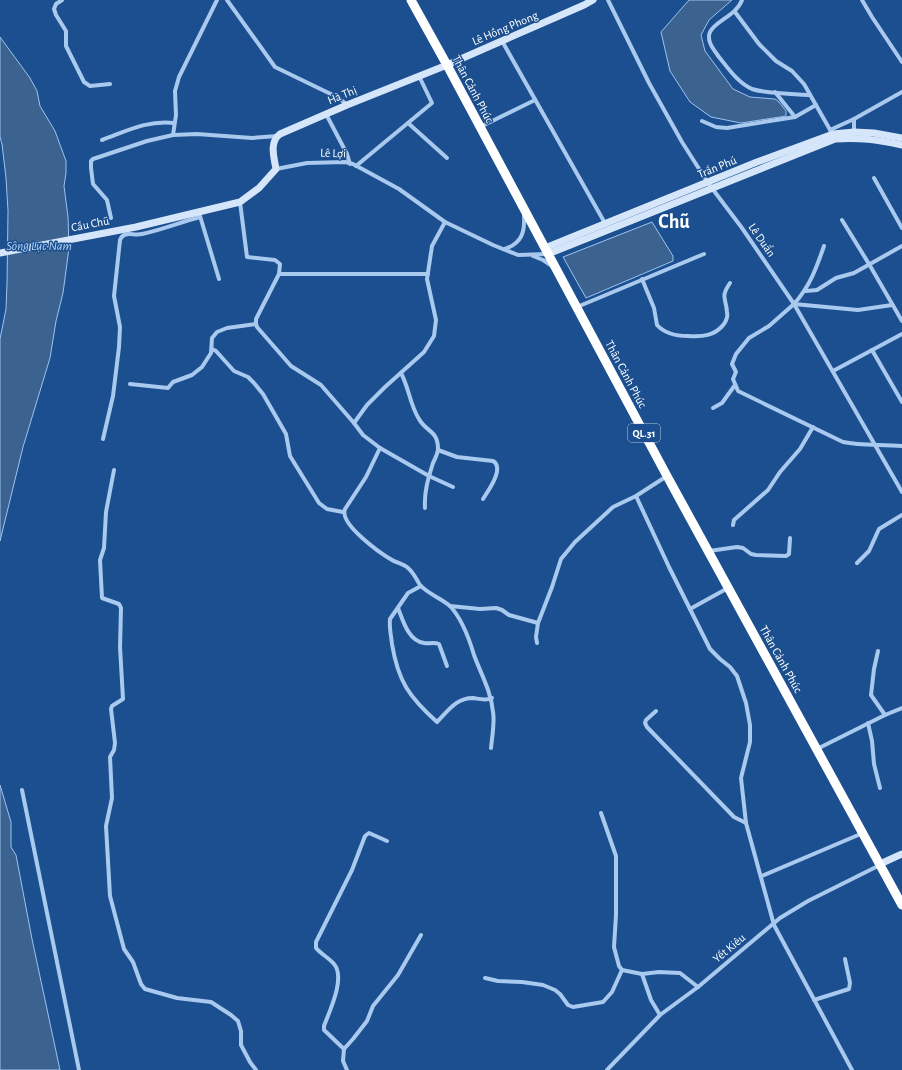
<svg xmlns="http://www.w3.org/2000/svg" width="902" height="1070" font-family="'Alegreya Sans',sans-serif">
	<rect width="100%" height="100%" fill="#1b4f8f"/>
	<!-- water -->
	<g fill="#3c6290" stroke="#9cc4f0">
		<path d="M689 0H732L709 20 701 35 705 51 733 89 750 97 775 99 779 102 786 111V116L741 123 711 117 690 102 670 71 661 32Z"/>
		<path d="M0 37 30 78 37 91 40 106 55 131 66 161V173L64 186 68 217 69 248 63 293 56 321 50 358 23 447 0 541V339L6 309 7 284 8 211 6 178 2 144 0 137Z"/>
		<path d="M652 222 673 256V261L586 298 563 257Z"/>
		<path d="M0 785 11 822V847L16 855 32 939 60 1070H0Z"/>
	</g>
	<g fill="none" stroke-linecap="round" stroke-linejoin="round">
		<!-- street -->
		<g stroke="#a9c9ee" stroke-width="4">
			<path d="M62 0 56 4 54 9 56 15 66 31V46L84 82 90 86 110 84"/>
			<path d="M227 0 275 67 339 98 347 105"/>
			<path d="M608 0 649 83 682 142 708 183 742 228 794 304 902 492"/>
			<path d="M742 0C736 16 715 21 710 32 706 41 714 50 719 57 728 68 738 83 752 89 767 94 794 94 810 95"/>
			<path d="M862 0 872 17 902 62"/>
			<path d="M735 12 759 44 776 61 792 71 804 84 833 135"/>
			<path d="M502 41 606 225"/>
			<path d="M775 92 795 117"/>
			<path d="M326 114 347 154 350 164"/>
			<path d="M702 121 716 127 727 128 795 117 816 105"/>
			<path d="M408 123 447 158"/>
			<path d="M480 127 535 100"/>
			<path d="M830 130 854 119 902 92"/>
			<path d="M854 133V119"/>
			<path d="M173 135 176 115 175 91 179 77 217 0"/>
			<path d="M102 140C127 131 147 120 174 123"/>
			<path d="M356 166 432 103 419 76"/>
			<path d="M276 169 307 163 345 162 353 164 399 189 445 222 493 245 518 255 547 254"/>
			<path d="M874 178 902 228"/>
			<path d="M240 202 247 257 275 260 280 264 279 274 256 319V324L257 327 291 366 321 385 354 423 363 435 380 448 429 476 453 487"/>
			<path d="M200 216 219 279"/>
			<path d="M111 218 107 200 93 184 91 168V161L93 159 147 141 173 135 197 134 252 138 277 136"/>
			<path d="M842 220 869 264 902 321"/>
			<path d="M505 249C522 243 525 232 524 215"/>
			<path d="M533 256 543 260 552 266"/>
			<path d="M279 274H428"/>
			<path d="M642 279 654 308 657 325C665 334 676 336 688 336 702 337 715 336 724 324 726 321 728 316 727 312 726 297 720 298 730 283"/>
			<path d="M806 291 817 290 836 278 854 273 902 246"/>
			<path d="M794 304C810 286 816 269 824 246"/>
			<path d="M892 305 858 310 794 304 769 326 749 338 736 354 732 364 736 372 733 379 738 391 843 442C862 446 882 444 902 446"/>
			<path d="M577 307 704 254"/>
			<path d="M212 349 216 351 234 371 248 377 254 383 263 394 286 434 290 456 319 503 327 509 343 512"/>
			<path d="M872 350 902 402"/>
			<path d="M833 371 902 334"/>
			<path d="M401 373C409 388 410 405 419 419 426 432 438 430 438 449 438 453 435 459 433 463 428 479 424 492 425 508"/>
			<path d="M130 384 168 388 173 382 192 375 202 367 211 353 212 338 217 332 227 328 256 324"/>
			<path d="M713 408 722 403 735 385"/>
			<path d="M354 423 367 405 385 387 424 352 434 336 436 320 427 279 432 246 445 222"/>
			<path d="M103 439 113 396 119 347 120 327 114 296 120 240C124 230 133 236 142 234 162 230 181 222 200 217"/>
			<path d="M380 448 366 477 345 509C339 524 380 553 392 560 397 563 404 564 408 568 414 573 416 579 420 585 428 594 441 598 450 606 462 619 469 638 474 655 481 674 491 691 493 712 495 722 492 737 491 748"/>
			<path d="M438 450 457 457 493 461C505 468 488 491 483 499"/>
			<path d="M114 470 106 512 104 548 100 560 102 598 119 604 121 608 120 647 123 699 112 706 111 709 115 743 114 750 110 757 112 798 106 826 110 896 124 949 133 962 141 984 145 989 177 998 211 1002 231 1015 238 1021 241 1031V1045L250 1062 256 1070"/>
			<path d="M636 496 669 567 710 649 720 659 730 667 737 676 746 703 750 725V742L741 778 746 823 774 925 852 1070"/>
			<path d="M733 525 734 520 768 490 780 472 800 449 813 427"/>
			<path d="M709 551 737 547 743 548 751 554 756 555 786 556 789 554 790 538"/>
			<path d="M857 563 869 551 879 529 902 515"/>
			<path d="M421 586 408 593 390 619C389 627 391 635 392 644 398 681 409 697 437 722 448 711 456 698 473 698 480 699 486 701 492 698"/>
			<path d="M450 606 480 609 496 608 502 610 509 615 538 623"/>
			<path d="M398 608C403 620 408 641 424 643 429 644 434 642 439 644L447 666"/>
			<path d="M690 609 728 588"/>
			<path d="M537 643 536 637 538 623 552 587 561 559 575 542 613 507 636 496 667 476"/>
			<path d="M878 651 874 669 871 695 885 715"/>
			<path d="M656 711 646 720 645 723 647 727 734 817 746 823"/>
			<path d="M868 723 872 741 874 764 880 788"/>
			<path d="M817 749 885 715 902 708"/>
			<path d="M22 790 79 1070"/>
			<path d="M601 813 616 856V915L614 947 619 966 622 970 642 974 659 972 680 973 698 987"/>
			<path d="M762 876 863 833"/>
			<path d="M642 974 651 1000 660 1015"/>
			<path d="M485 978 498 981 522 982 543 985 555 990 560 994 568 1005 573 1007 603 1002 612 992 622 970"/>
			<path d="M814 1000 849 989 850 983 845 959"/>
			<path d="M344 1049 324 1030V1026C329 1012 346 978 334 964 329 958 321 954 316 948V942L352 870 365 836 369 833 387 841"/>
			<path d="M347 1070 343 1061 344 1049 353 1039 367 1021 373 1006 398 975 421 935"/>
			<path d="M607 1070 660 1015 698 987 780 918 808 901 880 865"/>
		</g>
		<!-- secondary -->
		<g stroke="#d6e6fa" stroke-width="7">
			<path d="M545 248 757 162 833 134 854 132 874 133 902 138"/>
			<path d="M0 253 136 227 240 202 259 188 276 169C274 157 269 142 280 134L347 105 447 65 584 5 593 0"/>
			<path d="M548 254 835 139C860 137 877 140 902 145"/>
			<path d="M880 864 902 854"/>
		</g>
		<!-- highway -->
		<path stroke="#fff" stroke-width="9" d="M411 0 447 65 667 476 902 905"/>
	</g>
	<g text-anchor="middle" dominant-baseline="central" stroke-width="3" stroke-linejoin="round" paint-order="stroke">
		<!-- shield labels -->
		<rect fill="#1b4f8f" stroke="#bbcadd" stroke-width="1" x="628" y="424" width="32" height="18" rx="3"/>
		<g font-size="11" font-weight="bold" fill="#fff">
			<text x="644" y="433">QL.31</text>
		</g>
		<!-- street labels -->
		<g font-size="12" fill="#fff" stroke="#1b4f8f">
			<text transform="translate(505 28) rotate(-23)">Lê Hồng Phong</text>
			<text transform="translate(473 89) rotate(62)">Thân Cảnh Phúc</text>
			<text transform="translate(342 95) rotate(-22)">Hà Thị</text>
			<text transform="translate(333 153) rotate(2)">Lê Lợi</text>
			<text transform="translate(717 167) rotate(-22)">Trần Phú</text>
			<text transform="translate(90 224) rotate(-11)">Cầu Chũ</text>
			<text transform="translate(762 240) rotate(55)">Lê Duẩn</text>
			<text transform="translate(626 374) rotate(62)">Thân Cảnh Phúc</text>
			<text transform="translate(781 659) rotate(61)">Thân Cảnh Phúc</text>
			<text transform="translate(729 948) rotate(-40)">Yết Kiêu</text>
		</g>
		<!-- water labels -->
		<g font-size="13" font-style="italic" fill="#b5d3f5" stroke="#1b4f8f">
			<text x="39" y="246">Sông Lục Nam</text>
		</g>
		<!-- town labels -->
		<g font-size="20" font-weight="bold" fill="#fff" stroke="#1b4f8f">
			<text x="674" y="222">Chũ</text>
		</g>
	</g>
</svg>
